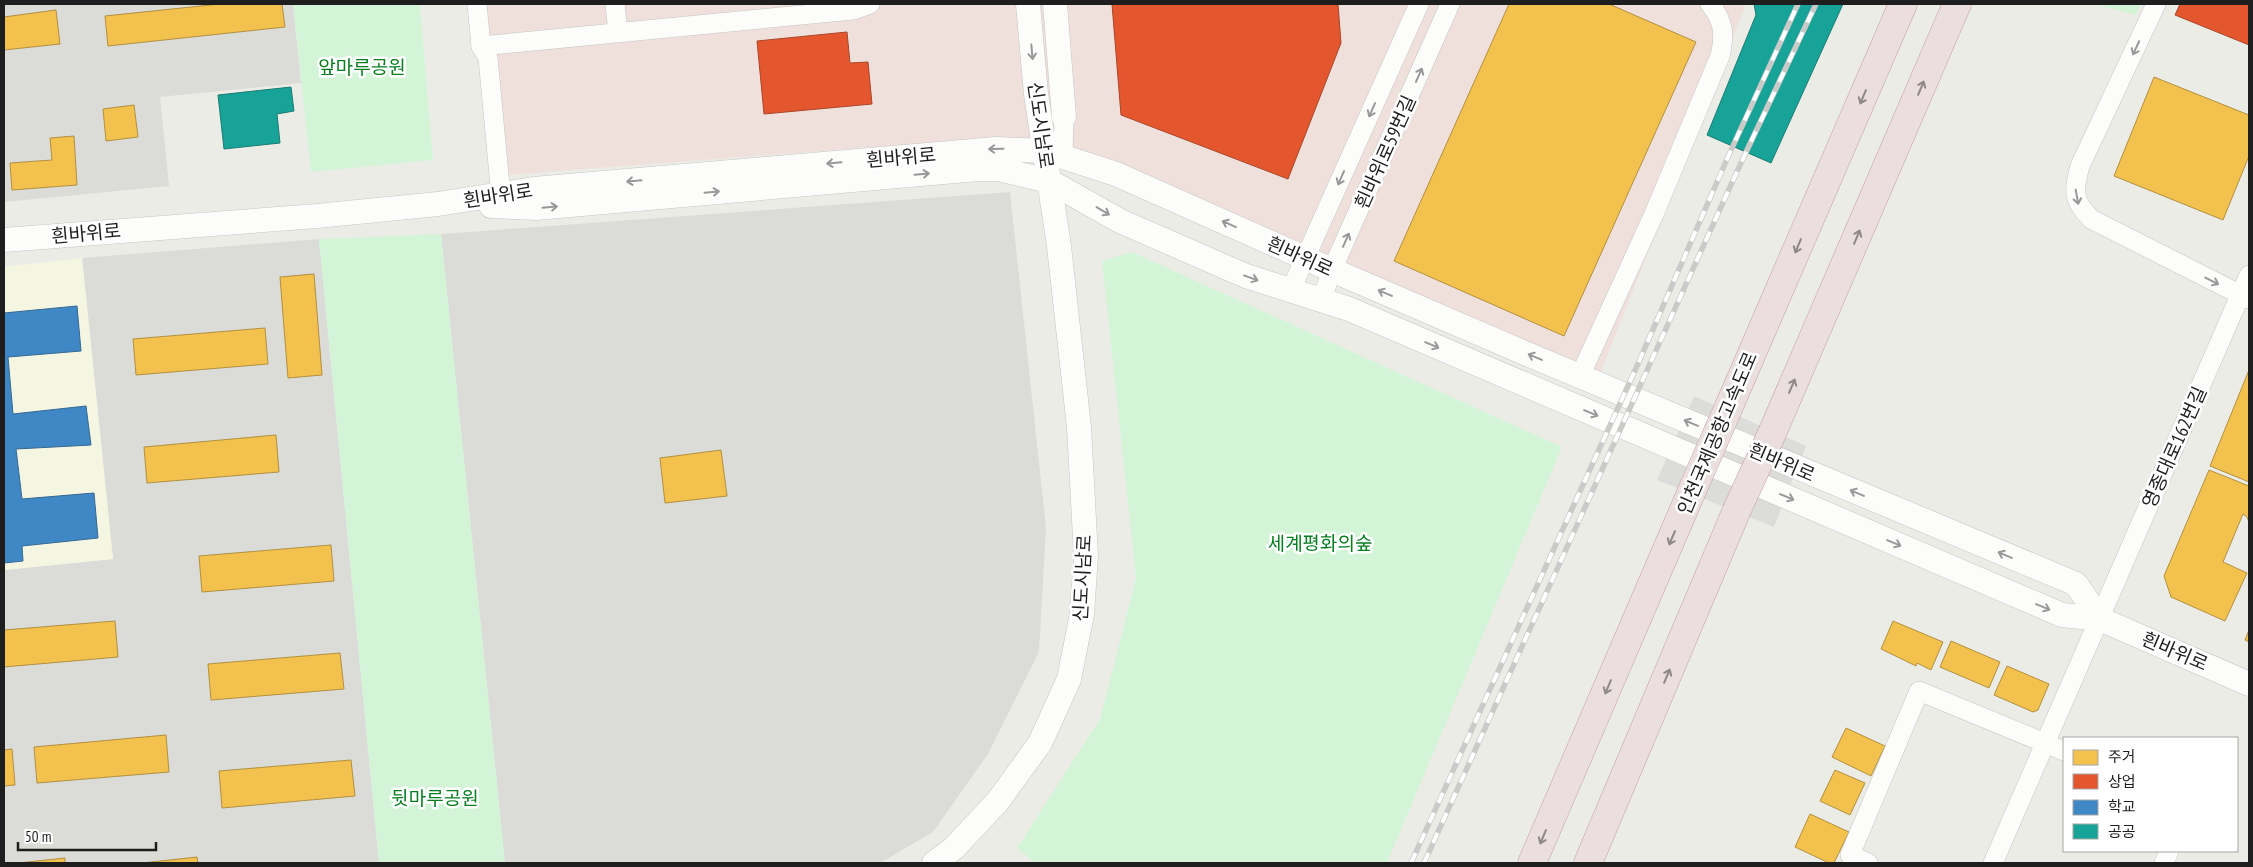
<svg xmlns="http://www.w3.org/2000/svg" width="2253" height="867" font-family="'PT Sans Narrow','Noto Sans KR',sans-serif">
	<rect width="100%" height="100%" fill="#ecece7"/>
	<!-- residential -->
	<g fill="#dbdbd8">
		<path d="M4 4H293L301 83 160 97 169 186 4 202Z"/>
		<path d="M1010 192 1046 528 1039 652 988 754 933 832 880 863H505L441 234Z"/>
		<path d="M319 239 379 863H4V570L113 559 82 258Z"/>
	</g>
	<!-- commercial -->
	<path fill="#efe0dc" d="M473 4H1746L1593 392 1006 137 491 176Z"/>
	<!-- education -->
	<path fill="#f4f6e2" d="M82 258 113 559 4 570V267Z"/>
	<!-- park -->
	<g fill="#d4f4d8">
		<path d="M293 4H420L433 160 311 172Z"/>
		<path d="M2094 4H2141L2136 15Z"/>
		<path d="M441 234 505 863H379L319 239Z"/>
		<path d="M1132 252 1562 447 1387 863H1035L1017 848 1100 719 1136 578 1102 261Z"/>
	</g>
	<!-- pier -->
	<path fill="#dcdcda" d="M1694 396 1806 446 1774 527 1657 480Z"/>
	<!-- homes -->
	<g fill="#f2c14e" stroke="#b29040">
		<path d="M220 4H282L285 27 108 46 105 16Z"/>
		<path d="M1509 4H1609L1696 42 1564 336 1394 261Z"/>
		<path d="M56 10 60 44 4 50V17Z"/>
		<path d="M2154 77 2249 115V156L2223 220 2114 176Z"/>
		<path d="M134 105 138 137 106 141 103 109Z"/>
		<path d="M74 136 77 185 12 190 10 163 52 160 50 138Z"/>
		<path d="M314 274 322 375 288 378 280 277Z"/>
		<path d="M265 328 268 364 136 375 133 339Z"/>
		<path d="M2249 370V482L2210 466Z"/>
		<path d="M276 435 279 472 147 483 144 447Z"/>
		<path d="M721 450 727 496 665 503 660 458Z"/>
		<path d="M2209 470 2249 486V522L2247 517 2243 514 2223 562 2247 573 2225 621 2171 597 2164 576Z"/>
		<path d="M331 545 334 581 202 592 199 556Z"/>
		<path d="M115 621 118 657 4 667V630Z"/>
		<path d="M1893 621 1943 642 1931 670 1917 663 1916 666 1881 649Z"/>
		<path d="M2249 630V642L2245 640Z"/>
		<path d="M1951 641 2000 662 1989 688 1940 667Z"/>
		<path d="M340 653 344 689 211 700 208 664Z"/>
		<path d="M2007 666 2049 684 2038 710 2033 712 1994 695Z"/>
		<path d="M1846 728 1885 746 1871 776 1832 757Z"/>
		<path d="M166 735 169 772 37 783 34 747Z"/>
		<path d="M12 749 15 785 4 786V750Z"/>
		<path d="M351 760 355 796 222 808 219 771Z"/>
		<path d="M1835 770 1865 783 1850 815 1820 801Z"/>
		<path d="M1810 814 1849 832 1834 863H1829L1795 847Z"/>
		<path d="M197 857 198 863H142Z"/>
		<path d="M65 858V863H18Z"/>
	</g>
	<!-- shops -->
	<g fill="#e4572e" stroke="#a94629">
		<path d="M1112 4H1338L1341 43 1288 179 1121 115Z"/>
		<path d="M2180 4H2249V45L2175 15Z"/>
		<path d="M847 32 850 63 868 62 872 104 764 114 757 41Z"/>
	</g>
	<!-- schools -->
	<path fill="#3f88c5" stroke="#356893" d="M77 306 81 351 8 357 13 414 86 406 91 445 16 449 22 499 94 493 98 538 22 546 23 561 4 563V313Z"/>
	<!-- public -->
	<g fill="#17a398" stroke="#197b73">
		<path d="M1754 4H1843L1771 163 1707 135 1756 15Z"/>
		<path d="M291 87 294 111 277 114 280 143 224 149 218 95Z"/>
	</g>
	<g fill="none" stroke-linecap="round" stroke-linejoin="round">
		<!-- minor casing -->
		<g stroke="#c5c5c3" stroke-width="20">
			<g id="minor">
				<path d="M477 4 481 46 488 58 502 207"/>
				<path d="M615 4 618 32"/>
				<path d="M2156 4 2080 166C2073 191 2073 201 2091 219L2249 299"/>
				<path d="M481 46 853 10 870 4"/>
				<path d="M1063 155 1064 117"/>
				<path d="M1290 292 1419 4"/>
				<path d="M1321 301 1332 270 1450 4"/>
				<path d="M1580 376 1654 214 1720 56C1725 35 1724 21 1710 4"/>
				<path d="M1868 863 1850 855 1919 691 2064 751"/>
				<path d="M1993 863 2249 275"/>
				<path d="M2164 863 2169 851"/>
			</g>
		</g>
		<!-- tertiary casing -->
		<g stroke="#c5c5c3" stroke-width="25">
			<g id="tertiary">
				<path d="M1055 4 1064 117"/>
				<path d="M491 206 536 208 978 169H998L1049 181 1120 221 1246 276 1349 309 2062 615 2100 619 2249 684"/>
				<path d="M4 240 317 216 438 204 534 189 996 149 1045 151 1116 174 1332 270 1527 354 2076 584 2100 619"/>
				<path d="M934 863 954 848 998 801 1040 743 1069 679 1082 614 1086 556 1079 427 1059 246 1036 94 1028 4"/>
			</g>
		</g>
		<!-- motorway casing -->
		<g stroke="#c39ea4" stroke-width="29">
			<g id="motorway">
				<path d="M1727 411 1903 4"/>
				<path d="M1773 431 1957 4"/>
				<path d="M1532 863 1691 493"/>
				<path d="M1588 863 1736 512"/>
			</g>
		</g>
		<!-- minor -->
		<use href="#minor" stroke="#fcfcfb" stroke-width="19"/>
		<!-- tertiary -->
		<use href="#tertiary" stroke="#fcfcfb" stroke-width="24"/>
		<!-- motorway -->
		<use href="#motorway" stroke="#eadede" stroke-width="28"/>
		<!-- rail casing -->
		<g stroke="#cacac9" stroke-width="5.5">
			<g id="rail">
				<path d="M1411 863 1637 366 1727 159 1798 4"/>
				<path d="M1424 863 1740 165 1816 4"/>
			</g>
		</g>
		<!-- rail -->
		<use href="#rail" stroke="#fff" stroke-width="4" stroke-dasharray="11" stroke-linecap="butt"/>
		<!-- motorway-bridge casing -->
		<g stroke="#c39ea4" stroke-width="29" stroke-linecap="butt">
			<g id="motorway-bridge">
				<path d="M1691 493 1727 411"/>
				<path d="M1736 512 1773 431"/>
			</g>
		</g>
		<!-- motorway-bridge -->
		<use href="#motorway-bridge" stroke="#eadede" stroke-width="28"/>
	</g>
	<!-- one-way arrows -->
	<defs><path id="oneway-shaft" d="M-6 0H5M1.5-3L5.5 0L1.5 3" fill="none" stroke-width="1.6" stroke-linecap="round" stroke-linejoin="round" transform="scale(1.25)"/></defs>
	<g stroke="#989898">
		<use href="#oneway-shaft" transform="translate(2136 48) rotate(115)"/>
		<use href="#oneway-shaft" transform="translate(1032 52) rotate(85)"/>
		<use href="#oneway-shaft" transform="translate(1419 75) rotate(-66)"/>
		<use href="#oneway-shaft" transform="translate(1372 110) rotate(114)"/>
		<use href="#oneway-shaft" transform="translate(996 149) rotate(179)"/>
		<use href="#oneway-shaft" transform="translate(834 163) rotate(175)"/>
		<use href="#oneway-shaft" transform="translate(922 174) rotate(-5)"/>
		<use href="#oneway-shaft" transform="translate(1341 178) rotate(114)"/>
		<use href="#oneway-shaft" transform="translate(634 181) rotate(175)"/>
		<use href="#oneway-shaft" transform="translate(712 192) rotate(-5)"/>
		<use href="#oneway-shaft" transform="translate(2077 197) rotate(80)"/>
		<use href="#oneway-shaft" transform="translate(550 207) rotate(-5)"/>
		<use href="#oneway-shaft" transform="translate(1103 211) rotate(31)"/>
		<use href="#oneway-shaft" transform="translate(1229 224) rotate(-156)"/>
		<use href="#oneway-shaft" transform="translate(1346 240) rotate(-66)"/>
		<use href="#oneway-shaft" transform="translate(1251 278) rotate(20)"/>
		<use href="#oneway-shaft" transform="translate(2212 281) rotate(27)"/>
		<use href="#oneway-shaft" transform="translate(1385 293) rotate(-157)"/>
		<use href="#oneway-shaft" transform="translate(1432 345) rotate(23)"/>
		<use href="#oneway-shaft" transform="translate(1535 357) rotate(-157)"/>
		<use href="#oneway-shaft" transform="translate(1591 413) rotate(23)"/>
		<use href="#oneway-shaft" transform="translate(1691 423) rotate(-157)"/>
		<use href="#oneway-shaft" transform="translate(1857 493) rotate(-157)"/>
		<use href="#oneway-shaft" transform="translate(1787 497) rotate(23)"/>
		<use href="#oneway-shaft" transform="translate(1894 543) rotate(23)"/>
		<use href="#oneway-shaft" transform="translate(2005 555) rotate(-157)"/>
		<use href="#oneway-shaft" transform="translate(2043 607) rotate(23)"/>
	</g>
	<g stroke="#8e8888">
		<use href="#oneway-shaft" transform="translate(1921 88) rotate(-67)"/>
		<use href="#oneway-shaft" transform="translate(1863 97) rotate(113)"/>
		<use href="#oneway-shaft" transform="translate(1857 237) rotate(-67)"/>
		<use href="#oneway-shaft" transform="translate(1798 246) rotate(113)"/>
		<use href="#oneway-shaft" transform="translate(1792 386) rotate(-67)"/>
		<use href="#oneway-shaft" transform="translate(1672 538) rotate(113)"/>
		<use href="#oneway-shaft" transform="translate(1667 676) rotate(-67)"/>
		<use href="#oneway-shaft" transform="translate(1608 687) rotate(113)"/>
		<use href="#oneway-shaft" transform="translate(1543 837) rotate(113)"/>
	</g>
	<g text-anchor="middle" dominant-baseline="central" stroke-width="5" stroke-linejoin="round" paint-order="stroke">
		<!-- park labels -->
		<g font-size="19" fill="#097f20" stroke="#fff">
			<text x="362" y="67">앞마루공원</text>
			<text x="1320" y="543">세계평화의숲</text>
			<text x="435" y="798">뒷마루공원</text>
		</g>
		<!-- street labels -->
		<g font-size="19" fill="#1e1e1e" stroke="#fff">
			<text transform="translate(1041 125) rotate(82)">신도시남로</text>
			<text transform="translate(1385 152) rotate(-66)">흰바위로59번길</text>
			<text transform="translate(901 157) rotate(-5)">흰바위로</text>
			<text transform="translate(498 195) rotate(-9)">흰바위로</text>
			<text transform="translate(86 233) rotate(-5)">흰바위로</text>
			<text transform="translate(1300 256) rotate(24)">흰바위로</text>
			<text transform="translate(1717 433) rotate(-67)">인천국제공항고속도로</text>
			<text transform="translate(2174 447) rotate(-66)">영종대로162번길</text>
			<text transform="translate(1782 462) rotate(23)">흰바위로</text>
			<text transform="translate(1082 578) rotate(-87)">신도시남로</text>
			<text transform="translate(2175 651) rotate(23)">흰바위로</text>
		</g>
	</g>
	<!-- border -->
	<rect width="2253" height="867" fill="none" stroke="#1e1e1e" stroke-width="10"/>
	<!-- legend -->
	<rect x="2063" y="737" width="175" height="115" fill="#ffffff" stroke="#a5a5a5"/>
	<rect x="2073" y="750" width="25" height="15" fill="#f2c14e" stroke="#a5a5a5"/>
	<text x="2108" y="762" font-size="15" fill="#1e1e1e">주거</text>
	<rect x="2073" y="774" width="25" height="15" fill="#e4572e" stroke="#a5a5a5"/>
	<text x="2108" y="787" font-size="15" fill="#1e1e1e">상업</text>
	<rect x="2073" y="800" width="25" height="15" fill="#3f88c5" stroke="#a5a5a5"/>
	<text x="2108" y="812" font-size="15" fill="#1e1e1e">학교</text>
	<rect x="2073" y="824" width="25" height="15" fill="#17a398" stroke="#a5a5a5"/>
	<text x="2108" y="837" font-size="15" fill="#1e1e1e">공공</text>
	<!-- scale -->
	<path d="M18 842v8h138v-8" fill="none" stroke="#1e1e1e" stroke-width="2.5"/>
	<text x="25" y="842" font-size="15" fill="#1e1e1e" stroke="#ffffff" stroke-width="4" paint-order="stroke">50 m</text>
</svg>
